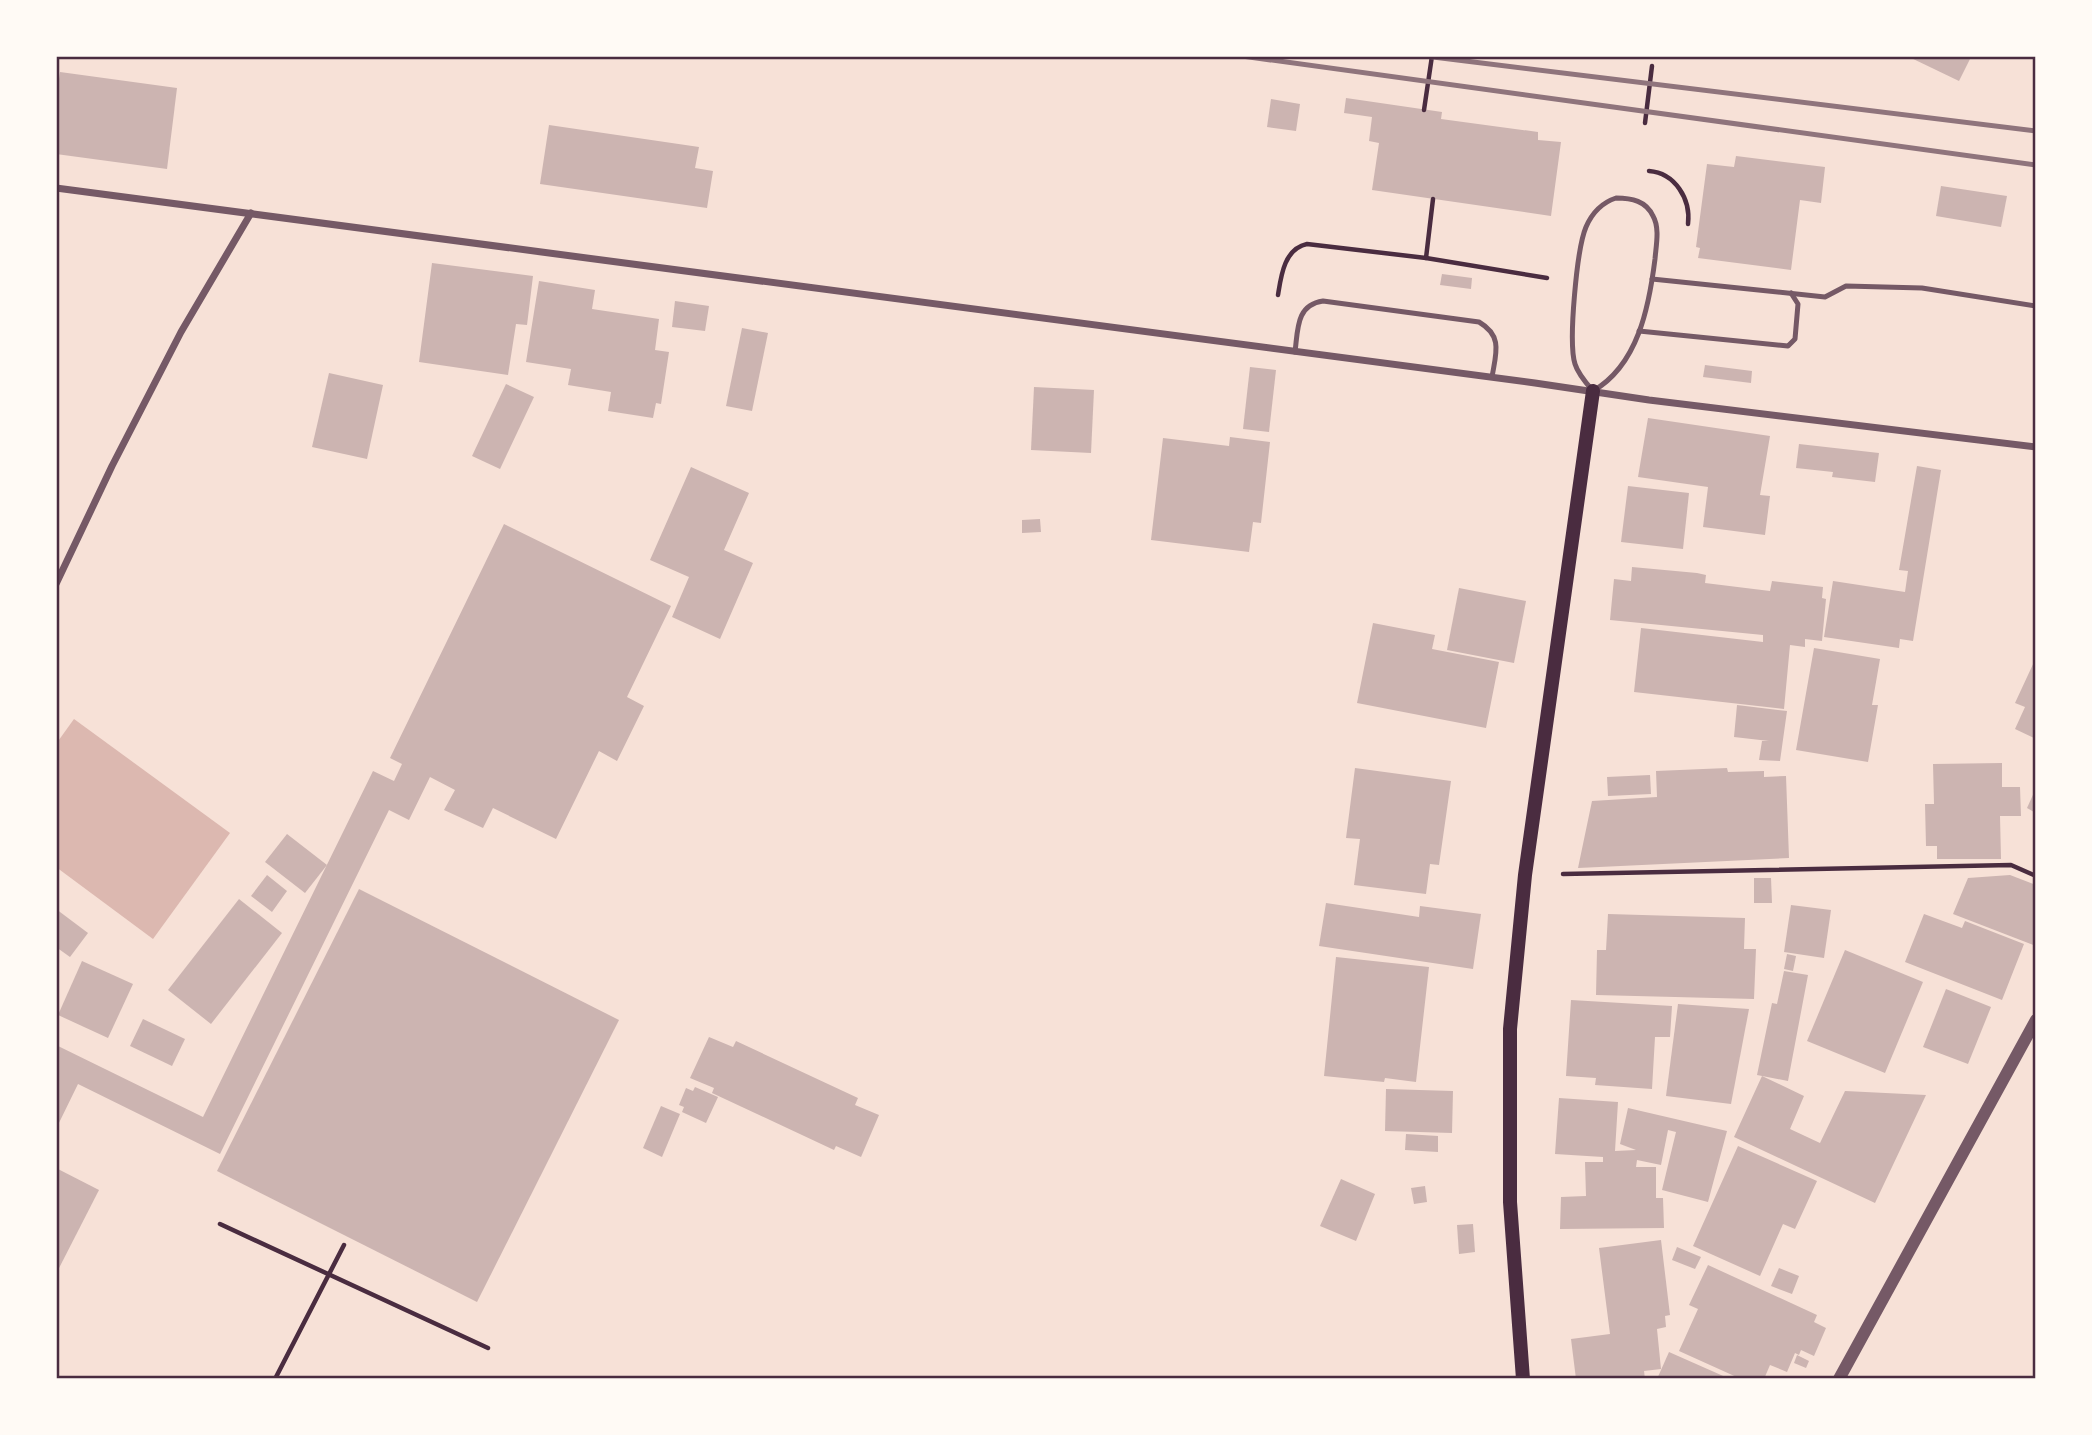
<svg xmlns="http://www.w3.org/2000/svg" width="2092" height="1435" font-family="'Open Sans',sans-serif">
	<rect width="100%" height="100%" fill="#f7e1d7"/>
	<!-- water -->
	<path fill="#dcb8b0" d="M74 719 230 833 153 939 56 867V744Z"/>
	<!-- building -->
	<g fill="#ccb4b1">
		<path d="M1907 56H1970L1971 57 1959 81Z"/>
		<path d="M60 72 177 88 167 169 56 154V100Z"/>
		<path d="M1346 98 1442 112 1441 119 1538 132V140L1561 142 1551 216 1372 190 1379 143 1369 141 1372 117 1344 113Z"/>
		<path d="M1271 99 1300 104 1296 131 1267 127Z"/>
		<path d="M549 125 699 147 695 168 713 171 707 208 540 184Z"/>
		<path d="M1736 156 1825 167 1821 203 1800 200 1791 270 1698 258 1700 248 1696 247 1707 164 1734 167Z"/>
		<path d="M1941 186 2007 196 2001 227 1936 216Z"/>
		<path d="M432 263 533 276 527 325 516 324 508 375 419 362Z"/>
		<path d="M1442 274 1472 278 1471 289 1440 285Z"/>
		<path d="M539 281 595 290 592 309 659 319 655 350 669 352 661 404 656 403 653 418 608 411 611 392 568 385 571 369 526 362Z"/>
		<path d="M675 301 709 306 705 331 672 327Z"/>
		<path d="M742 328 768 333 752 411 726 406Z"/>
		<path d="M1705 365 1752 371 1751 383 1703 377Z"/>
		<path d="M1250 367 1276 370 1269 432 1243 429Z"/>
		<path d="M329 373 383 385 367 459 312 447Z"/>
		<path d="M506 384 534 397 500 469 472 456Z"/>
		<path d="M1034 387 1094 390 1091 453 1031 450Z"/>
		<path d="M1648 418 1770 436 1760 495 1770 496 1765 535 1703 527 1708 487 1638 477Z"/>
		<path d="M1230 437 1270 442 1261 523 1253 522 1249 552 1151 540 1163 438 1229 446Z"/>
		<path d="M1799 444 1879 453 1875 482 1832 477 1833 472 1796 468Z"/>
		<path d="M1917 466 1941 470 1913 641 1900 639 1899 648 1824 637 1833 581 1905 592 1908 571 1899 570Z"/>
		<path d="M691 467 749 493 724 550 753 563 720 639 672 617 689 577 650 560Z"/>
		<path d="M1628 486 1689 493 1683 549 1621 542Z"/>
		<path d="M1040 519 1041 532 1022 533V520Z"/>
		<path d="M504 524 671 606 627 697 644 706 617 761 599 751 556 839 493 808 483 828 444 810 455 790 430 777 409 820 389 810 220 1154 78 1084 56 1129V1045L203 1117 373 771 394 781 402 764 390 758Z"/>
		<path d="M1632 567 1697 573 1706 575 1705 583 1770 591 1772 581 1823 587 1822 598 1826 599 1822 641 1805 639V647L1790 645 1784 709 1634 692 1641 628 1763 642V635L1610 620 1614 579 1631 581Z"/>
		<path d="M1459 588 1526 601 1514 663 1447 650Z"/>
		<path d="M1373 623 1435 635 1432 649 1499 662 1486 728 1357 703Z"/>
		<path d="M1814 648 1880 659 1872 705H1878L1868 762 1796 750Z"/>
		<path d="M2034 662 2036 663V739L2015 729 2025 707 2015 703Z"/>
		<path d="M1737 705 1787 711 1780 761 1759 760 1762 741H1769L1734 737Z"/>
		<path d="M2002 763V787H2020L2021 816H2000L2001 859H1937V846H1926L1925 804H1934L1933 764Z"/>
		<path d="M1355 768 1451 781 1439 865 1430 864 1426 894 1354 885 1360 839 1346 838Z"/>
		<path d="M1727 768 1728 772 1764 771V777L1786 776 1789 858 1578 868 1592 801 1657 797 1656 771Z"/>
		<path d="M1650 775 1651 794 1608 796 1607 777Z"/>
		<path d="M2036 788V813L2027 808Z"/>
		<path d="M287 834 327 865 305 893 265 862Z"/>
		<path d="M267 875 287 891 272 912 251 896Z"/>
		<path d="M2010 875 2036 885V946L1953 914 1968 878Z"/>
		<path d="M1754 878H1771L1772 903H1754Z"/>
		<path d="M359 889 619 1020 477 1302 217 1171Z"/>
		<path d="M239 899 282 933 211 1024 168 990Z"/>
		<path d="M1326 903 1419 917 1420 906 1481 914 1473 969 1319 946Z"/>
		<path d="M1791 905 1831 910 1824 958 1784 952Z"/>
		<path d="M56 909 88 933 70 957 56 947Z"/>
		<path d="M1608 914 1745 918 1744 949H1756L1754 999 1596 995 1597 950H1606Z"/>
		<path d="M1924 914 1962 928 1965 921 2024 944 2002 1000 1905 962Z"/>
		<path d="M1845 950 1923 982 1885 1073 1807 1041Z"/>
		<path d="M1787 954 1796 956 1793 971 1784 969Z"/>
		<path d="M1336 957 1429 967 1416 1082 1385 1078 1384 1082 1324 1076Z"/>
		<path d="M82 961 133 984 108 1038 58 1015Z"/>
		<path d="M1784 971 1808 975 1788 1081 1757 1075 1772 1003 1777 1004Z"/>
		<path d="M1946 989 1991 1007 1968 1064 1923 1047Z"/>
		<path d="M1571 1000 1672 1006 1670 1037H1655L1652 1089 1595 1085 1596 1078 1566 1076Z"/>
		<path d="M1678 1004 1749 1009 1731 1104 1666 1096Z"/>
		<path d="M143 1019 185 1039 172 1066 130 1046Z"/>
		<path d="M709 1037 733 1047 736 1041 858 1098 855 1105 879 1115 861 1157 836 1146 834 1150 712 1093 714 1088 690 1078Z"/>
		<path d="M1762 1076 1804 1096 1790 1129 1820 1143 1845 1091 1926 1095 1875 1203 1734 1137Z"/>
		<path d="M695 1087 718 1097 706 1123 682 1112 684 1107 679 1105 686 1088 693 1091Z"/>
		<path d="M1386 1089 1453 1091 1452 1133 1385 1131Z"/>
		<path d="M1559 1098 1618 1102 1615 1151 1636 1150 1620 1144 1628 1108 1727 1131 1708 1202 1662 1190 1676 1132 1668 1130 1661 1165 1637 1160 1636 1167H1656V1198H1663L1664 1228 1560 1229 1561 1197 1586 1196 1585 1162H1603V1157L1555 1154Z"/>
		<path d="M661 1106 680 1114 662 1157 643 1148Z"/>
		<path d="M1406 1134 1438 1136V1152L1405 1150Z"/>
		<path d="M1738 1146 1817 1181 1795 1229 1783 1224 1760 1276 1693 1246Z"/>
		<path d="M56 1168 99 1190 56 1274Z"/>
		<path d="M1341 1179 1375 1194 1356 1241 1320 1226Z"/>
		<path d="M1425 1186 1427 1202 1414 1204 1411 1188Z"/>
		<path d="M1473 1224 1475 1252 1459 1254 1457 1225Z"/>
		<path d="M1661 1240 1670 1315 1665 1316 1666 1327 1657 1329 1661 1369 1644 1371 1645 1379H1576L1571 1339 1610 1334 1599 1248Z"/>
		<path d="M1677 1247 1701 1257 1695 1269 1672 1260Z"/>
		<path d="M1708 1265 1817 1315 1814 1322 1826 1328 1814 1356 1801 1350 1799 1355 1795 1353 1787 1372 1770 1365 1764 1379H1741L1679 1351 1698 1309 1689 1305Z"/>
		<path d="M1779 1268 1799 1276 1792 1294 1771 1286Z"/>
		<path d="M1669 1352 1730 1379H1657Z"/>
		<path d="M1797 1355 1809 1361 1806 1368 1794 1363Z"/>
	</g>
	<g fill="none" stroke-linecap="round" stroke-linejoin="round">
		<!-- path -->
		<g stroke="#4a2c40" stroke-width="4.5">
			<path d="M1424 110 1432 56"/>
			<path d="M1645 123 1652 66"/>
			<path d="M1649 171C1675 173 1691 199 1688 224"/>
			<path d="M1426 258 1433 199"/>
			<path d="M1278 295C1281 276 1284 249 1307 244L1426 258 1547 278"/>
			<path d="M1563 874 2011 865 2036 876"/>
			<path d="M220 1224 488 1348"/>
			<path d="M275 1379 344 1245"/>
		</g>
		<!-- service -->
		<g stroke="#755966" stroke-width="5">
			<path d="M1616 198C1632 198 1646 201 1653 216 1660 228 1656 246 1655 259 1649 307 1638 365 1593 391 1586 383 1578 374 1575 364 1568 342 1577 248 1586 227 1592 213 1601 203 1616 198Z"/>
			<path d="M1652 279 1825 297 1846 286 1922 288 2036 306"/>
			<path d="M1639 331 1788 346 1795 339 1798 304 1791 293"/>
			<path d="M1295 352C1298 329 1296 305 1323 301L1479 322C1503 336 1496 353 1492 377"/>
		</g>
		<!-- minor -->
		<g stroke="#755966" stroke-width="7">
			<path d="M56 188 1535 383 1649 400 2036 447"/>
			<path d="M56 584 112 466 181 332 251 213"/>
		</g>
		<!-- tertiary -->
		<path stroke="#755966" stroke-width="12" d="M1839 1379 2036 1020"/>
		<!-- secondary -->
		<path stroke="#4a2c40" stroke-width="14" d="M1523 1379 1510 1202V1029L1525 875 1593 391"/>
		<!-- rail -->
		<g stroke="#8f747c" stroke-width="5">
			<path d="M1242 56 2036 165"/>
			<path d="M1425 56 2036 131"/>
		</g>
	</g>
	<!-- border -->
	<rect width="2092" height="1435" fill="none" stroke="#fffaf5" stroke-width="116"/>
	<rect x="58" y="58" width="1976" height="1319" fill="none" stroke="#4a2c40" stroke-width="2.5"/>
</svg>
